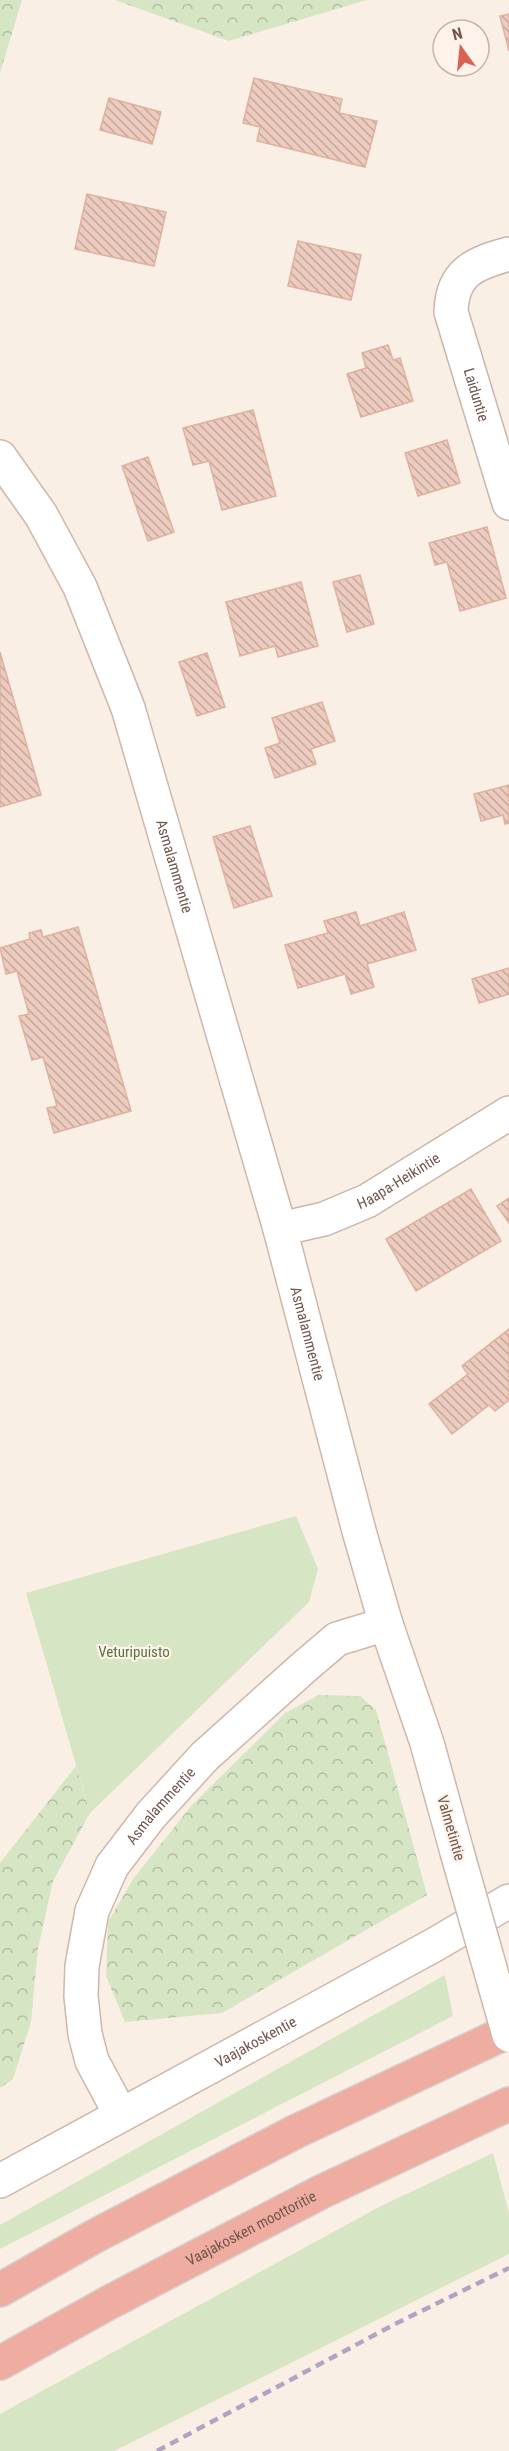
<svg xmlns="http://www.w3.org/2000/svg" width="509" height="2451" font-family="'Roboto Condensed',sans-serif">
	<defs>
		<pattern id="forest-crowns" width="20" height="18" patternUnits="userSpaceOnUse" patternTransform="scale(1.5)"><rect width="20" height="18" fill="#d6e6c4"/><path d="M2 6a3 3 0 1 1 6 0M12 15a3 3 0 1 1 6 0" fill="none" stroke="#b2bda1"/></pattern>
		<pattern id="building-back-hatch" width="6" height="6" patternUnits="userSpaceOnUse" patternTransform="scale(1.5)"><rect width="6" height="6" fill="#edcbbe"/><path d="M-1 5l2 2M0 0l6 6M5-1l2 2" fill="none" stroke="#c4a89d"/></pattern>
	</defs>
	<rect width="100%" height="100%" fill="#faefe4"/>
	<!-- green -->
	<g fill="#d6e6c4">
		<path d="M296 1516 318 1569 309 1602 90 1813 26 1593Z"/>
		<path d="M445 1975 453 2016 0 2249V2225Z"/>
		<path d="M493 2153 509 2213V2254L114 2451H0V2414L9 2409 381 2206Z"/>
	</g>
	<!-- forest -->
	<g fill="url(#forest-crowns)">
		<path d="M0 0H22L0 73Z"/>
		<path d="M115 0H367L229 41Z"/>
		<path d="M319 1695 360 1696 376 1710 427 1895 222 2013 125 2022 106 1976 108 1922 133 1879 192 1805 285 1713Z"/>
		<path d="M76 1766 90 1813 53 1881 38 1949 31 2022 13 2079 0 2088V1863Z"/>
	</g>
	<!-- building -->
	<g fill="url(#building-back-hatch)" stroke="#deb1a0" stroke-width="1.5">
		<path d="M509 14V51L500 16Z"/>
		<path d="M254 78 342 99 339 113 377 121 365 167 257 141 260 127 243 123Z"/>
		<path d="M109 98 161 112 152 144 100 130Z"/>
		<path d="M87 194 166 212 154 266 75 249Z"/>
		<path d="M298 241 361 255 351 300 288 286Z"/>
		<path d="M388 345 393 360 400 358 413 401 361 417 347 374 366 368 362 353Z"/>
		<path d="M253 410 276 496 222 510 209 461 193 465 183 428Z"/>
		<path d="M447 440 460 483 418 496 405 453Z"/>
		<path d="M148 457 174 532 148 541 122 466Z"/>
		<path d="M487 527 506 598 460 611 447 562 435 565 429 543Z"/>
		<path d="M360 575 374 624 347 632 333 582Z"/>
		<path d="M301 582 318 646 278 657 275 646 240 656 226 602Z"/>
		<path d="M0 652 41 795 0 807Z"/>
		<path d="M207 653 225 707 197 716 179 662Z"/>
		<path d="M322 702 335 741 311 749 316 764 275 778 265 748 280 743 272 718Z"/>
		<path d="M509 785V823L505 824 503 815 481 821 474 794Z"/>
		<path d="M250 826 272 896 234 908 213 837Z"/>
		<path d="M356 912 360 926 404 912 416 950 367 964 374 987 351 994 345 974 298 988 285 945 328 933 324 921Z"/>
		<path d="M78 927 131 1111 54 1133 47 1108 57 1106 43 1057 32 1060 19 1016 29 1014 17 971 6 974 0 948 30 939 29 933 41 930 43 937Z"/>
		<path d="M509 968V994L479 1003 472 979Z"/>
		<path d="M471 1189 501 1241 416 1291 386 1239Z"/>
		<path d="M509 1198V1223L497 1206Z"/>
		<path d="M509 1329V1400L495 1411 489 1405 452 1434 429 1404 468 1374 462 1366Z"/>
	</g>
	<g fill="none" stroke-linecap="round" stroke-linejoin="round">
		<!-- street casing -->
		<g stroke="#cab6ac" stroke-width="36">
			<g id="street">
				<path id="s1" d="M509 254C475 263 452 272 451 312L509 503"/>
				<path id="s2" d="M280 1229 324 1219 367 1201 509 1113"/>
			</g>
		</g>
		<!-- secondary casing -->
		<g stroke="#cfb7ac" stroke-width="36">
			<g id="secondary">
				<path id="s3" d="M0 457 41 515 80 587 128 708 280 1229 359 1531 386 1624 427 1743 457 1852"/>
				<path id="s4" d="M121 2115 92 2061 85 2034 81 1996 82 1966 92 1911 112 1866 151 1815 205 1756 303 1668 337 1639 386 1624"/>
				<path id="s5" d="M0 2181 434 1945 509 1901"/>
			</g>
		</g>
		<!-- highway casing -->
		<g stroke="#d7cfcd" stroke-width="36">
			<g id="highway">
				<path d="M0 2290 95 2236 295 2132 509 2031"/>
				<path id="s6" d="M0 2363 110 2302 321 2192 509 2104"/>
			</g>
		</g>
		<!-- street -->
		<use href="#street" stroke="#fff" stroke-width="33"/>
		<!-- secondary -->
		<use href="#secondary" stroke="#fff" stroke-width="33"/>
		<!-- highway -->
		<use href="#highway" stroke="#efaca0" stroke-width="33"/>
		<!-- rail -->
		<path stroke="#b1a4c2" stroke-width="4.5" stroke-dasharray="9 6" stroke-linecap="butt" d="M157 2451 397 2323 509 2268"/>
		<!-- secondary-bridge casing -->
		<g stroke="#cfb7ac" stroke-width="36" stroke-linecap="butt">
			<path id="secondary-bridge" d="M457 1852 509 2035"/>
		</g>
		<!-- secondary-bridge -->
		<use href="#secondary-bridge" stroke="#fff" stroke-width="33"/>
	</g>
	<g text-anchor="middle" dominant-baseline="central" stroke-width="4.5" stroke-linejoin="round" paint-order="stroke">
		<!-- street labels -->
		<g font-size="15" fill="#70554c" stroke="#fdf3ea">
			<text stroke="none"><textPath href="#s1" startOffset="177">Laiduntie</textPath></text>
			<text stroke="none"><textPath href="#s3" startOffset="448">Asmalammentie</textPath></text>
			<text stroke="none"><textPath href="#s2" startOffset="129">Haapa-Heikintie</textPath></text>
			<text stroke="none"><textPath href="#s3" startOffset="934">Asmalammentie</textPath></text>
			<text stroke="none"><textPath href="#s4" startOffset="340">Asmalammentie</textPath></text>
			<text transform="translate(451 1828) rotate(74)">Valmetintie</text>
			<text stroke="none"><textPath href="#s5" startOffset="291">Vaajakoskentie</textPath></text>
			<text stroke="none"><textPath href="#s6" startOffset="285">Vaajakosken moottoritie</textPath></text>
		</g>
		<!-- park labels -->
		<g font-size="15" fill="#597545" stroke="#fdf3ea">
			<text x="134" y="1652">Veturipuisto</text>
		</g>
	</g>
	<!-- north arrow -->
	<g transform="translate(461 48) rotate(345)"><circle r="28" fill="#fdf3ea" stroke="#c5b4ab" stroke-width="1.5"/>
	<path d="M0-4.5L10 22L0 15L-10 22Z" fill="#d96254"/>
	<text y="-9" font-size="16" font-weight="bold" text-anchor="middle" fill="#70554c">N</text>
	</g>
</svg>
